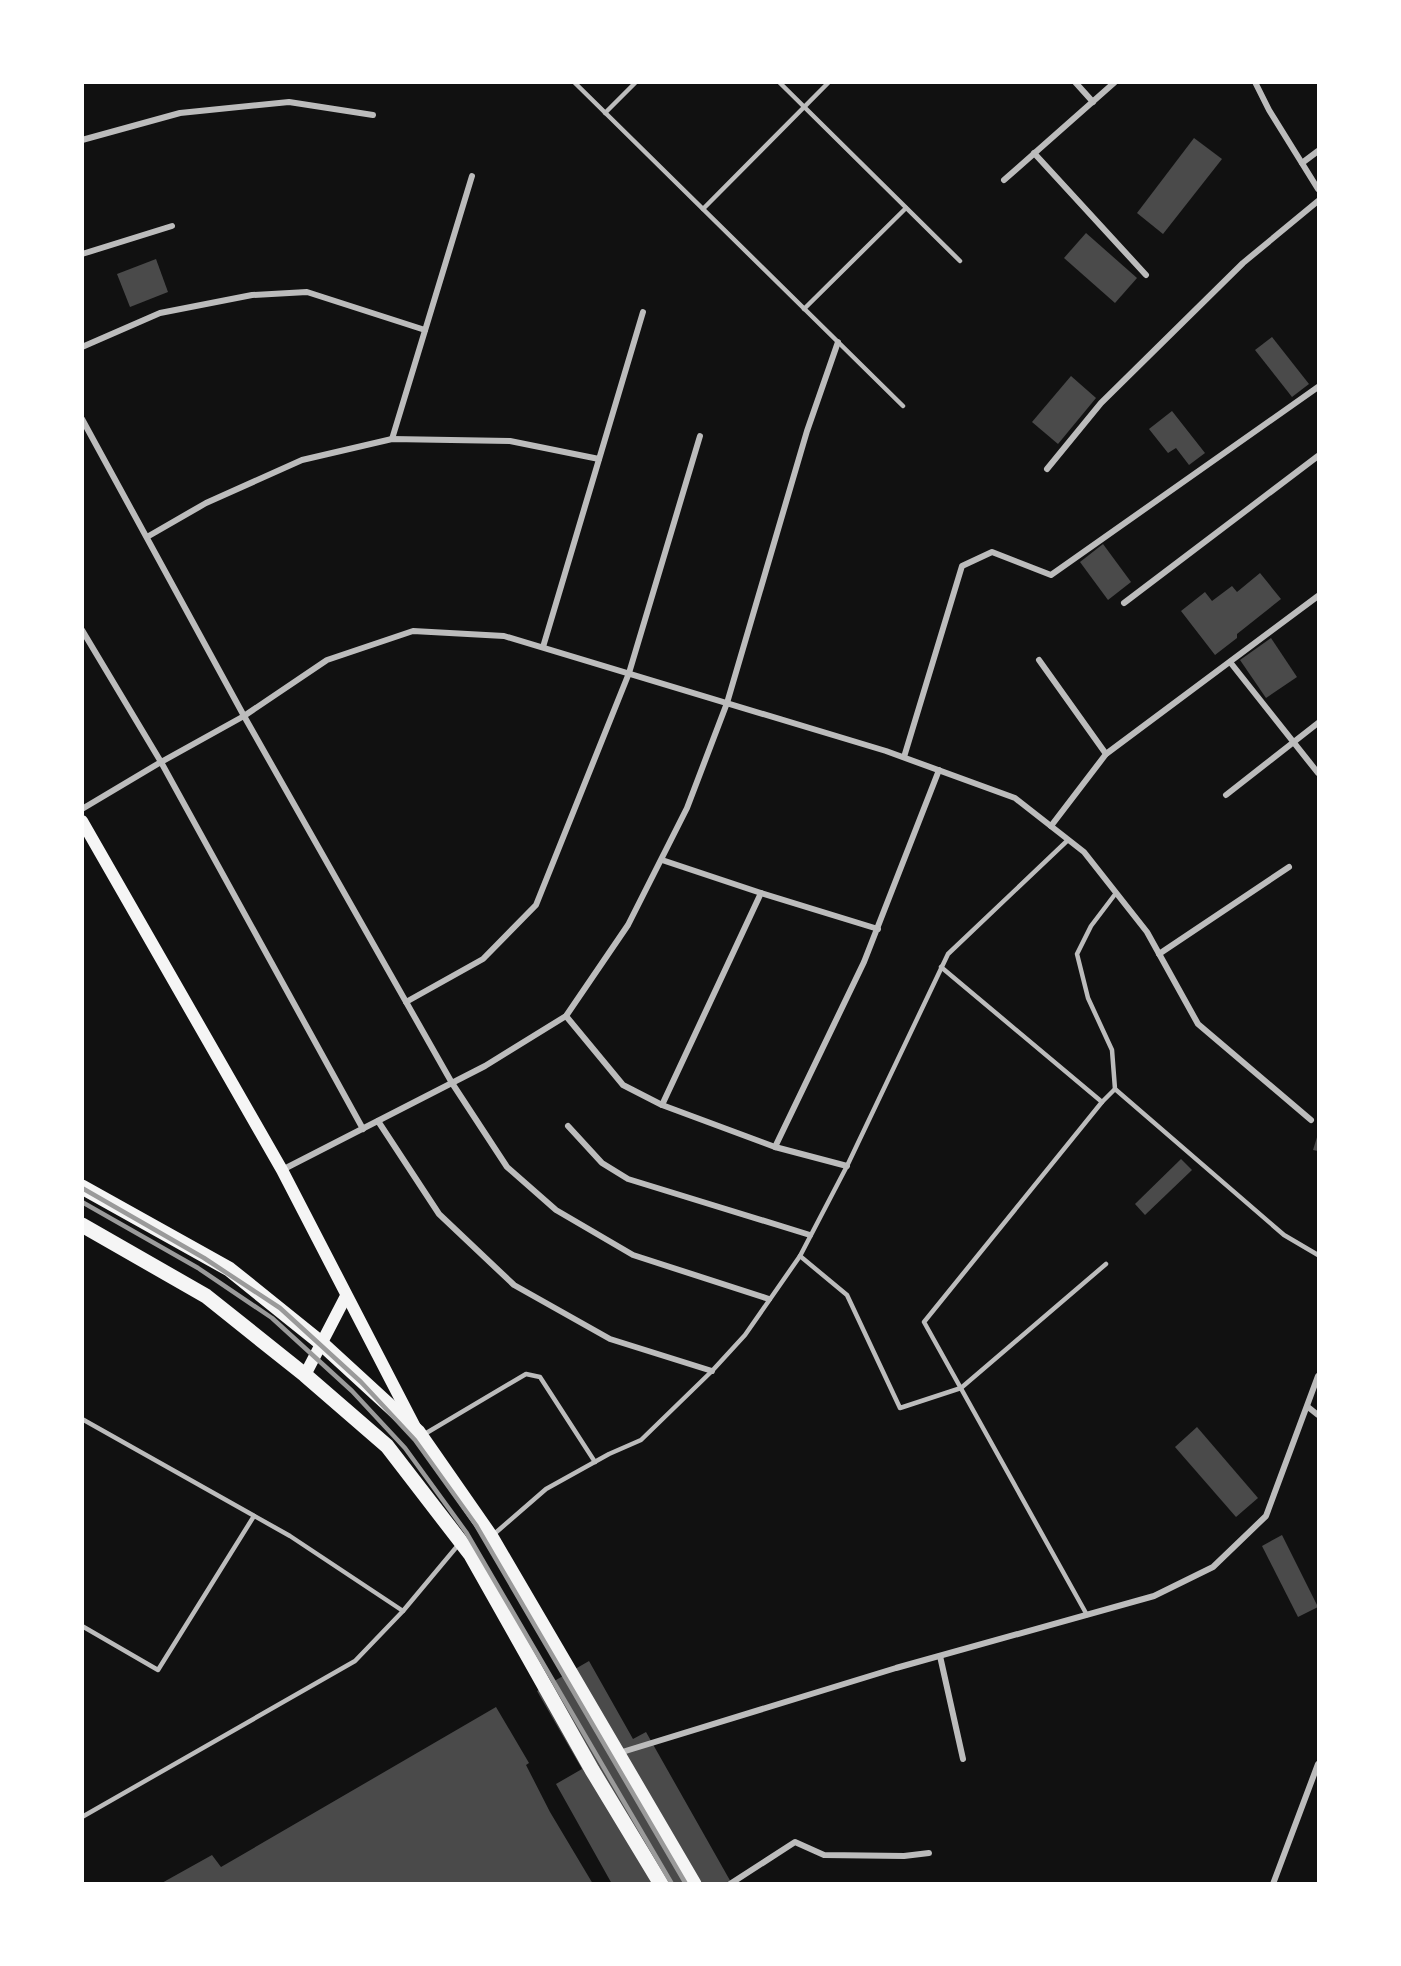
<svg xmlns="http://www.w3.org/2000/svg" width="1401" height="1966" font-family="Merriweather,serif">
	<rect width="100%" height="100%" fill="#111"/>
	<!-- building -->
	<g fill="#4a4a4a">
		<path d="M1194 138 1222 159 1163 234 1137 213Z"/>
		<path d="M1086 233 1137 278 1115 303 1064 258Z"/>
		<path d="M156 259 168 292 130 307 117 274Z"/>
		<path d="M1272 337 1309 384 1292 397 1255 350Z"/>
		<path d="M1071 376 1096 398 1058 444 1032 422Z"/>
		<path d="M1172 411 1205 453 1189 465 1176 448 1168 453 1149 429Z"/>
		<path d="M1103 544 1131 582 1108 600 1080 562Z"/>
		<path d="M1260 573 1281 599 1237 634V638L1215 655 1181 611 1205 592 1212 601 1232 586 1237 592Z"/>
		<path d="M1271 638 1297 677 1266 698 1240 660Z"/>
		<path d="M1318 1134V1151L1313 1150Z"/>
		<path d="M1181 1159 1192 1170 1145 1215 1135 1204Z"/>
		<path d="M1197 1427 1258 1498 1236 1517 1175 1447Z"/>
		<path d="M1282 1535 1318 1607 1298 1617 1262 1546Z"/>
		<path d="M589 1661 633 1739 646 1732 732 1884H612L556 1784 582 1769 537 1691Z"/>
		<path d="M496 1707 529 1763 526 1765 550 1812 593 1884H160L212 1855 221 1867Z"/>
	</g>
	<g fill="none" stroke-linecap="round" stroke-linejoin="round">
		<!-- service -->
		<g stroke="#bcbcbc" stroke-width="4.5">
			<path d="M574 82 903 406"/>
			<path d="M779 82 960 261"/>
			<path d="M605 113 636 82"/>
			<path d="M703 209 829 82"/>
			<path d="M804 309 906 208"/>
			<path d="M1116 893 1091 926 1077 954 1088 998 1112 1050 1115 1089 1284 1235 1318 1255"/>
			<path d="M941 967 1102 1102"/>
			<path d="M800 1256 847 1295 900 1408 961 1388 1106 1264"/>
			<path d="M82 1419 290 1536 403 1611"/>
			<path d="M423 1435 526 1374 540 1377 595 1462"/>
			<path d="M493 1535 546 1489 609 1454 641 1440 712 1371 745 1335 800 1256 847 1166 948 954 1068 840"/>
			<path d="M1087 1615 924 1322 1102 1102 1115 1089"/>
			<path d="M82 1626 158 1670 254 1516"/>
			<path d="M82 1817 355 1661 403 1611 459 1544"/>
		</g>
		<!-- minor -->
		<g stroke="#bcbcbc" stroke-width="6">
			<path d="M1075 82 1093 102"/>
			<path d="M1255 82 1269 110 1318 189"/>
			<path d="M82 140 180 113 289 102 373 115"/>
			<path d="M1034 153 1146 275"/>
			<path d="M1302 163 1318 151"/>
			<path d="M1004 180 1115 82"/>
			<path d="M82 254 172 226"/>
			<path d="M82 347 160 313 252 295 307 292 425 330"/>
			<path d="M82 419 244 716 452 1083 507 1167 556 1210 633 1255 769 1299"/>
			<path d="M392 439 472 176"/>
			<path d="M1047 469 1101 403 1243 263 1318 201"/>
			<path d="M147 537 206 503 302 460 392 439 510 441 599 459"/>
			<path d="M1124 603 1318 456"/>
			<path d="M82 630 161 762 363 1129"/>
			<path d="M543 647 643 312"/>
			<path d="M1039 660 1106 754"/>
			<path d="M1230 662 1318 773"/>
			<path d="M904 757 962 566 992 552 1051 575 1318 387"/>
			<path d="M1226 795 1318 723"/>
			<path d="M82 809 161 762 244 716 327 660 413 631 504 636 886 751 1015 798 1084 852 1147 932 1198 1024 1311 1120"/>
			<path d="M1051 826 1106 754 1318 596"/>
			<path d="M662 860 761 893 878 929"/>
			<path d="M1159 954 1289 867"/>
			<path d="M406 1002 483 959 536 905 629 673 700 436"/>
			<path d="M566 1016 623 1085 662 1105 775 1147 847 1166"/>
			<path d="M662 1105 761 893"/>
			<path d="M378 1121 439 1214 514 1285 610 1339 712 1371"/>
			<path d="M568 1126 602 1163 628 1179 810 1235"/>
			<path d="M775 1147 864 962 939 770"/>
			<path d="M282 1170 485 1066 566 1016 628 925 687 808 727 703 807 431 838 342"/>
			<path d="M1308 1407 1318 1415"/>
			<path d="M940 1656 963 1759"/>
			<path d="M619 1753 896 1668 1154 1596 1213 1567 1266 1516 1318 1376"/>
			<path d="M730 1884 795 1842 824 1855 904 1856 929 1853"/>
			<path d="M1273 1884 1318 1764"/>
		</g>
		<!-- secondary -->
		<g stroke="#f5f5f5" stroke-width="12">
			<path d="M82 821 282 1170 415 1427"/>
			<path d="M305 1375 346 1296"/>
		</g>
		<!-- primary -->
		<g stroke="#f5f5f5" stroke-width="15">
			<path d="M82 1187 229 1269 321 1343 418 1432 491 1537 694 1884"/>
			<path d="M82 1225 206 1296 305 1375 387 1446 471 1555 592 1770 661 1884"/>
		</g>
		<!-- rail -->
		<g stroke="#9a9a9a" stroke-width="4.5">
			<path d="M82 1188 204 1258 280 1308 361 1382 415 1440 476 1525 686 1884"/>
			<path d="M82 1202 198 1268 272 1318 352 1391 405 1448 466 1532 672 1884"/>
		</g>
	</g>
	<!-- border -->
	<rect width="1401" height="1966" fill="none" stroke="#ffffff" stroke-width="168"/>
</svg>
